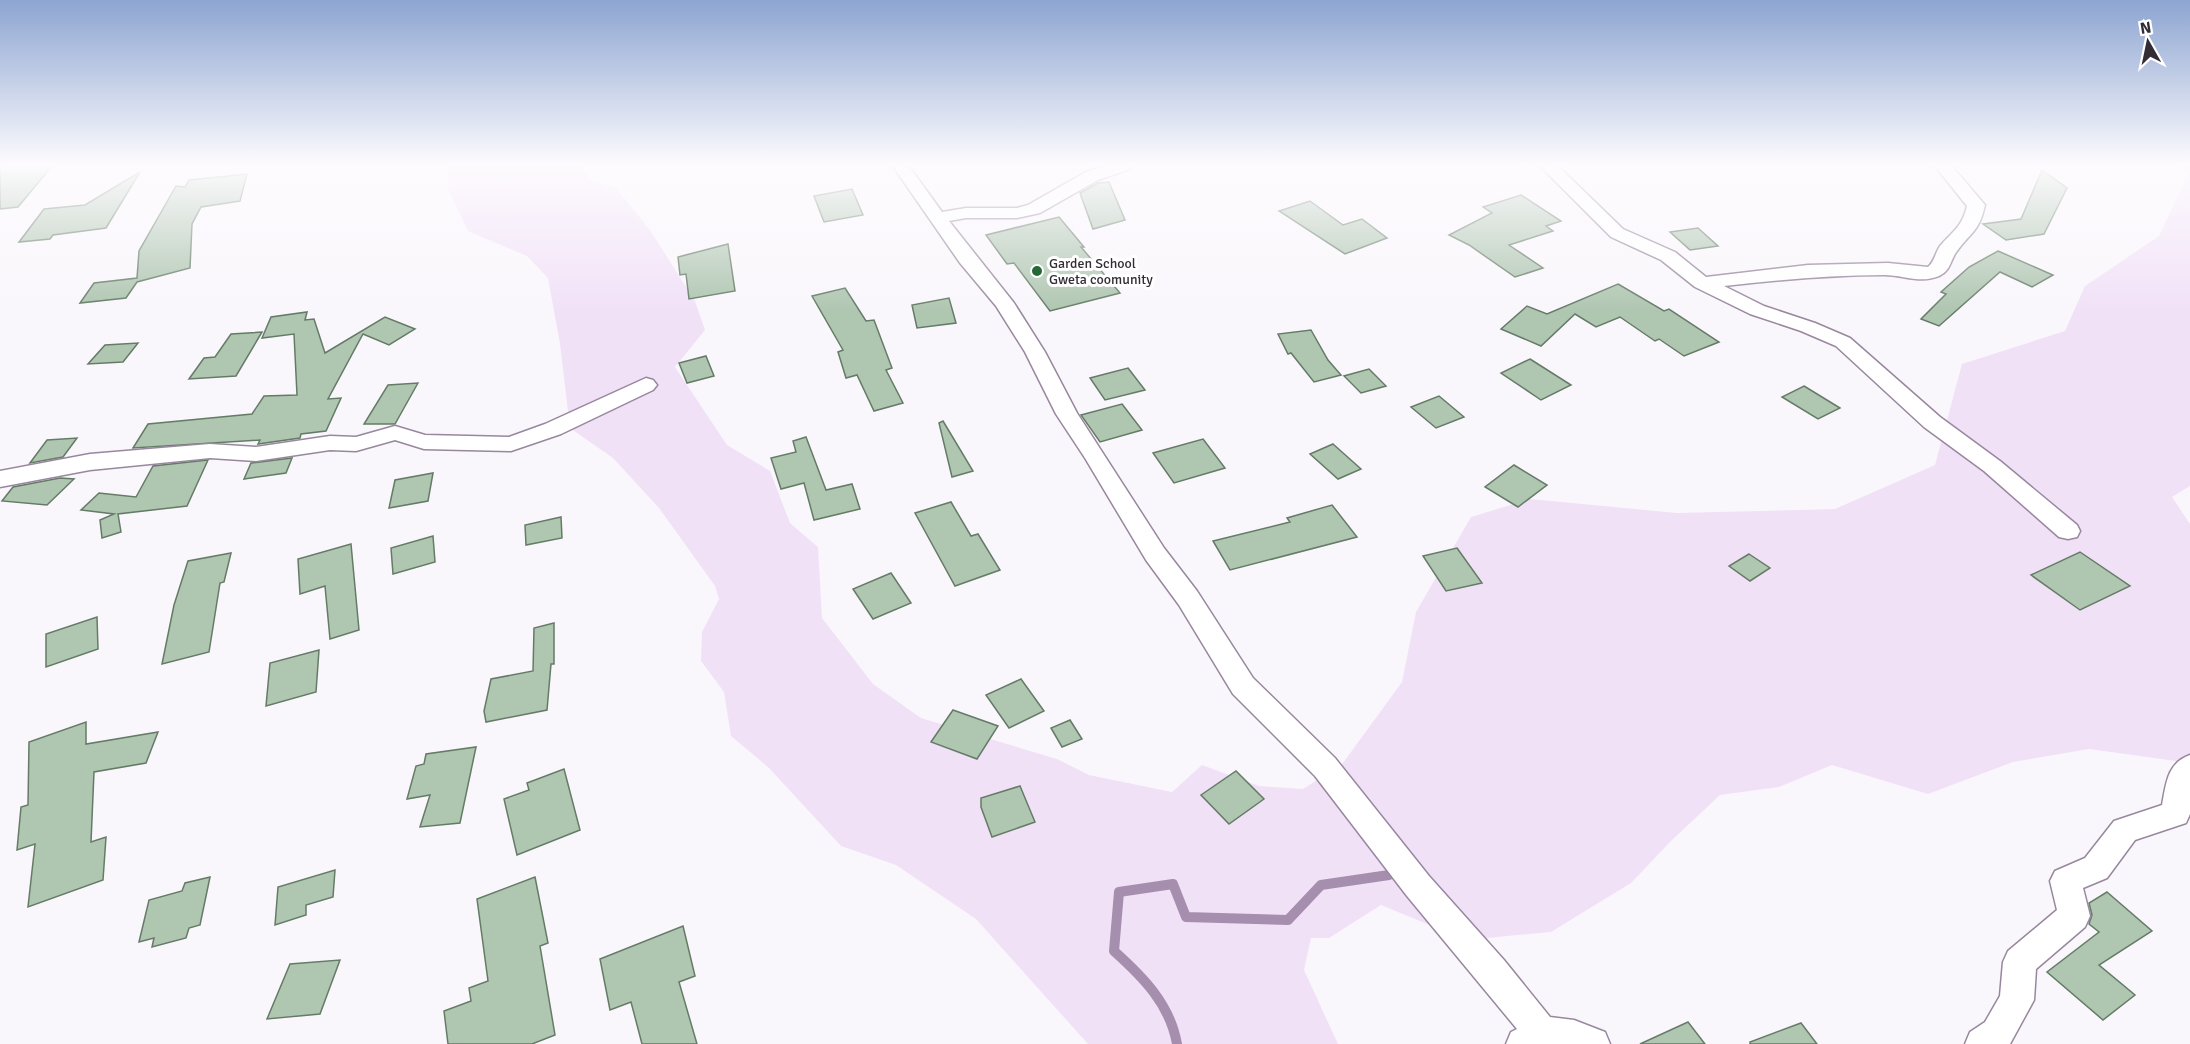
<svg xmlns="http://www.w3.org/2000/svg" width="2190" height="1044" font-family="Signika,sans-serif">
	<rect width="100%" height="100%" fill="#faf7fc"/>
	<!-- green -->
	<path fill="#f1e1f7" d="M448 165H583L590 181 616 188 650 230 695 301 705 330 675 367 727 445 770 471 790 523 818 547 822 618 873 684 921 718 1057 759 1089 775 1172 792 1202 765 1259 786 1303 789 1343 763 1402 682 1416 612 1471 517 1530 499 1677 513 1835 509 1935 465 1962 364 2065 331 2085 286 2159 236 2188 174 2177 165H2190V486L2172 497 2190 524V763L2089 749 2013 762 1928 794 1832 765 1779 787 1720 795 1672 840 1631 883 1551 932 1466 940 1381 905 1329 938H1311L1304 970 1338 1044H1088L976 919 896 865 841 846 769 768 731 736 724 692 701 661 702 632 719 599 715 586 659 508 613 458 570 428 560 344 548 278 527 256 468 231 448 189Z"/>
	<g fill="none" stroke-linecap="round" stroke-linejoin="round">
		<!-- stream -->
		<path stroke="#a68fae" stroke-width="10" d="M1177 1044C1170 1004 1143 977 1114 951L1119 892 1173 884 1186 917 1288 920 1321 885 1389 875"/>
	</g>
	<!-- building -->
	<g fill="#afc6b1" stroke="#657b67" stroke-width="1.5">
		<path d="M0 165H53L18 207 0 209Z"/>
		<path d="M2042 170 2067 188 2044 234 2006 240 1983 224 2021 219Z"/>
		<path d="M140 172 106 228 53 235 50 239 19 242 44 209 85 205Z"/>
		<path d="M247 174 240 201 201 207 192 224 190 268 137 282 126 298 80 303 94 283 137 278 139 251 176 186 185 187 189 180Z"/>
		<path d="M1109 182 1125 220 1093 229 1080 193 1098 183Z"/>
		<path d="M852 189 863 215 824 222 814 196Z"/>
		<path d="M1521 195 1561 221 1546 226 1553 231 1509 245 1543 268 1515 277 1469 245 1449 235 1492 213 1483 207Z"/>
		<path d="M1310 201 1343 225 1362 219 1387 238 1345 254 1279 211Z"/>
		<path d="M1059 217 1084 247H1081L1120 293 1050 311 1014 263 1007 264 986 235Z"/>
		<path d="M1698 228 1718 246 1690 250 1670 232Z"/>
		<path d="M728 244 735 291 689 299 686 274 680 275 678 257Z"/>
		<path d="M1998 251 2053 275 2032 287 2000 272 1939 326 1921 319 1946 294 1941 292 1969 267Z"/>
		<path d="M1618 284 1664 311 1669 309 1719 342 1684 356 1659 339 1655 341 1620 317 1596 327 1575 314 1541 346 1501 329 1527 306 1547 314Z"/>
		<path d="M845 288 866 321 874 320 892 368 886 370 903 403 874 411 857 375 846 378 838 352 843 350 812 296Z"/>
		<path d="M949 298 956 323 917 328 912 305Z"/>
		<path d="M307 312 305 320 314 319 325 353 385 317 415 329 389 345 363 334 328 399 341 398 326 431 301 434 300 438 258 444 260 440 133 448 148 424 252 414 264 396 297 395 294 334 262 338 271 317Z"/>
		<path d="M1311 330 1328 360 1341 375 1314 382 1291 353 1288 354 1278 334Z"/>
		<path d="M262 332 236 376 189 379 204 358 215 357 231 334Z"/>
		<path d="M138 343 123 362 88 364 105 345Z"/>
		<path d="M706 356 714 376 687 383 679 363Z"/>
		<path d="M1530 359 1571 385 1541 400 1501 373Z"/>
		<path d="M1128 368 1145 390 1105 400 1090 378Z"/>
		<path d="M1369 369 1386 386 1361 393 1344 376Z"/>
		<path d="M418 383 395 424H364L388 385Z"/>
		<path d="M1804 386 1840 408 1818 419 1782 397Z"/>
		<path d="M1439 396 1464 417 1436 428 1411 407Z"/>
		<path d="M1122 404 1142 430 1100 442 1081 415Z"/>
		<path d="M943 421 973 471 952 477 939 423Z"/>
		<path d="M806 437 826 490 852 484 860 509 814 520 804 483 781 489 771 458 796 452 793 441Z"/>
		<path d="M77 438 63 457 30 463 47 440Z"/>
		<path d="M1203 439 1225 468 1174 483 1153 453Z"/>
		<path d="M1333 444 1361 469 1338 479 1310 454Z"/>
		<path d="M292 458 286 473 244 479 251 463Z"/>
		<path d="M208 460 187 506 118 514 121 532 102 538 100 520 114 514 81 510 99 493 136 497 153 466Z"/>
		<path d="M1514 465 1547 485 1518 507 1485 487Z"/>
		<path d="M433 473 428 501 389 508 395 480Z"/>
		<path d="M60 478 74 479 47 505 2 501 13 487Z"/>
		<path d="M951 502 971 536 978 534 1000 570 955 586 915 513Z"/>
		<path d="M1332 505 1357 537 1230 570 1213 541 1290 522 1287 518Z"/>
		<path d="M561 517 562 538 526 545 525 525Z"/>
		<path d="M433 536 435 562 393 574 391 548Z"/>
		<path d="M351 544 359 630 330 639 325 586 300 594 298 559Z"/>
		<path d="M1457 548 1482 583 1446 591 1423 556Z"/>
		<path d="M2080 552 2130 586 2080 610 2031 575Z"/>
		<path d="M231 553 224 582 220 583 209 652 162 664 174 605 188 561Z"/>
		<path d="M1749 554 1770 568 1750 581 1729 566Z"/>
		<path d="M891 573 911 603 873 619 853 589Z"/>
		<path d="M97 617 98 649 46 667V634Z"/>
		<path d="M554 623V664H551L547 710 486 722 484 711 491 679 533 671 534 628Z"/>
		<path d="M319 650 316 692 266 706 270 663Z"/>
		<path d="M1021 679 1044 711 1009 728 986 695Z"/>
		<path d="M953 710 998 726 977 759 931 742Z"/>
		<path d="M1070 720 1082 739 1062 747 1051 728Z"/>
		<path d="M86 722V744L158 732 146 763 94 772 91 842 106 837 103 880 28 907 35 844 17 850 21 807 28 805 29 742Z"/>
		<path d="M476 747 460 823 420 827 430 795 407 799 416 766 424 764 426 754Z"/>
		<path d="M564 769 580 830 517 855 504 799 529 790 527 783Z"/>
		<path d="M1236 771 1264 799 1229 824 1201 795Z"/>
		<path d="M1020 786 1035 822 992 837 981 807V798Z"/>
		<path d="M335 870 333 897 306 905V915L275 925 278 887Z"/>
		<path d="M210 877 200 925 189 928 186 938 152 947 154 938 139 942 149 900 182 891 185 883Z"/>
		<path d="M535 877 548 943 540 946 555 1035 532 1044H448L444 1011 471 1001 469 988 488 981 477 899Z"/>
		<path d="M2107 892 2152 931 2099 965 2135 995 2103 1020 2047 972 2099 932 2089 924 2092 915 2089 903Z"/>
		<path d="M683 926 695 976 679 982 697 1044H642L631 1002 610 1010 600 959Z"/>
		<path d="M340 960 320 1014 267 1019 290 964Z"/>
		<path d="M1688 1022 1705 1044H1640Z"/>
		<path d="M1801 1023 1817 1044H1750V1042Z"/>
	</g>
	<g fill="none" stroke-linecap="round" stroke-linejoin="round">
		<!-- minor casing -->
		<g stroke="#98879e" stroke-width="3">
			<g id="minor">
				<path d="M892 165H908L942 212 966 208H1017L1028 205 1086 172 1108 165H1132L1130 169 1098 180 1040 213 1017 218H966L949 221 1014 303 1045 352 1077 413 1164 548 1197 591 1253 678 1335 758 1429 876 1504 960 1550 1017 1574 1020 1605 1032 1610 1044H1506L1511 1032 1517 1029 1407 896 1315 776 1233 694 1179 605 1146 560 1085 458 1056 414 1025 352 996 306 960 263Z"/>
				<path d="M1539 165H1557L1623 229 1675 252 1706 277 1808 265 1888 263 1928 267C1935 261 1935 253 1940 246 1954 230 1962 227 1967 206L1934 165H1951L1985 205C1979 232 1971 232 1957 251 1950 260 1951 271 1939 276 1921 284 1903 275 1884 275 1830 275 1777 280 1724 286L1764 306 1815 323 1850 338 1940 417 2000 461 2077 525 2080 531 2077 537 2068 539 2059 537 1984 471 1924 427 1836 346 1801 331 1750 314 1695 287 1661 260 1611 237Z"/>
				<path d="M646 378 653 380 657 385 653 390 561 434 511 451 424 449 395 440 356 451 330 450 256 461 210 458 90 470 0 487V471L90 454 210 444 256 447 330 436 356 437 395 426 425 435 509 437 545 424Z"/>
				<path d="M2190 755V814L2186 823 2135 840 2107 878 2083 888 2090 916 2085 927 2036 969 2034 1000 2010 1044H1965L1970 1032 1985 1022 2000 996 2003 962 2008 951 2057 910 2050 881 2055 871 2085 858 2114 821 2162 805C2166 784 2167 763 2190 755Z"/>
			</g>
		</g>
		<!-- minor -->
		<use href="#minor" fill="#fff" fill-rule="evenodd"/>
	</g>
	<!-- sky -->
	<linearGradient id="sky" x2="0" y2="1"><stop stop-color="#8da5d1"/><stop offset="0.53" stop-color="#fdfbfe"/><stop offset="1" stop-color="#fdfbfe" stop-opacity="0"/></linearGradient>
	<rect width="2190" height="311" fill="url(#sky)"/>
	<!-- markers -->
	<circle fill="#246833" stroke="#fff" stroke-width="2" cx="1037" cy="271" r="6"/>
	<g text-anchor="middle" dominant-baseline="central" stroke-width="6" stroke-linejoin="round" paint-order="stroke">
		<!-- far-poi labels -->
		<g font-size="14" fill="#322c35" stroke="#fff" text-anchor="start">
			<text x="1049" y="263">Garden School<tspan x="1049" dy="16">Gweta coomunity</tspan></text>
		</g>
	</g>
	<!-- north arrow -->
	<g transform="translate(2148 42) rotate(351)" stroke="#ffffff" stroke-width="4.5" paint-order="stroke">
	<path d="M0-4.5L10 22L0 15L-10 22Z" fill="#322c35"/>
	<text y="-9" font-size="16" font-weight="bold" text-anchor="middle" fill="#322c35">N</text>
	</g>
</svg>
